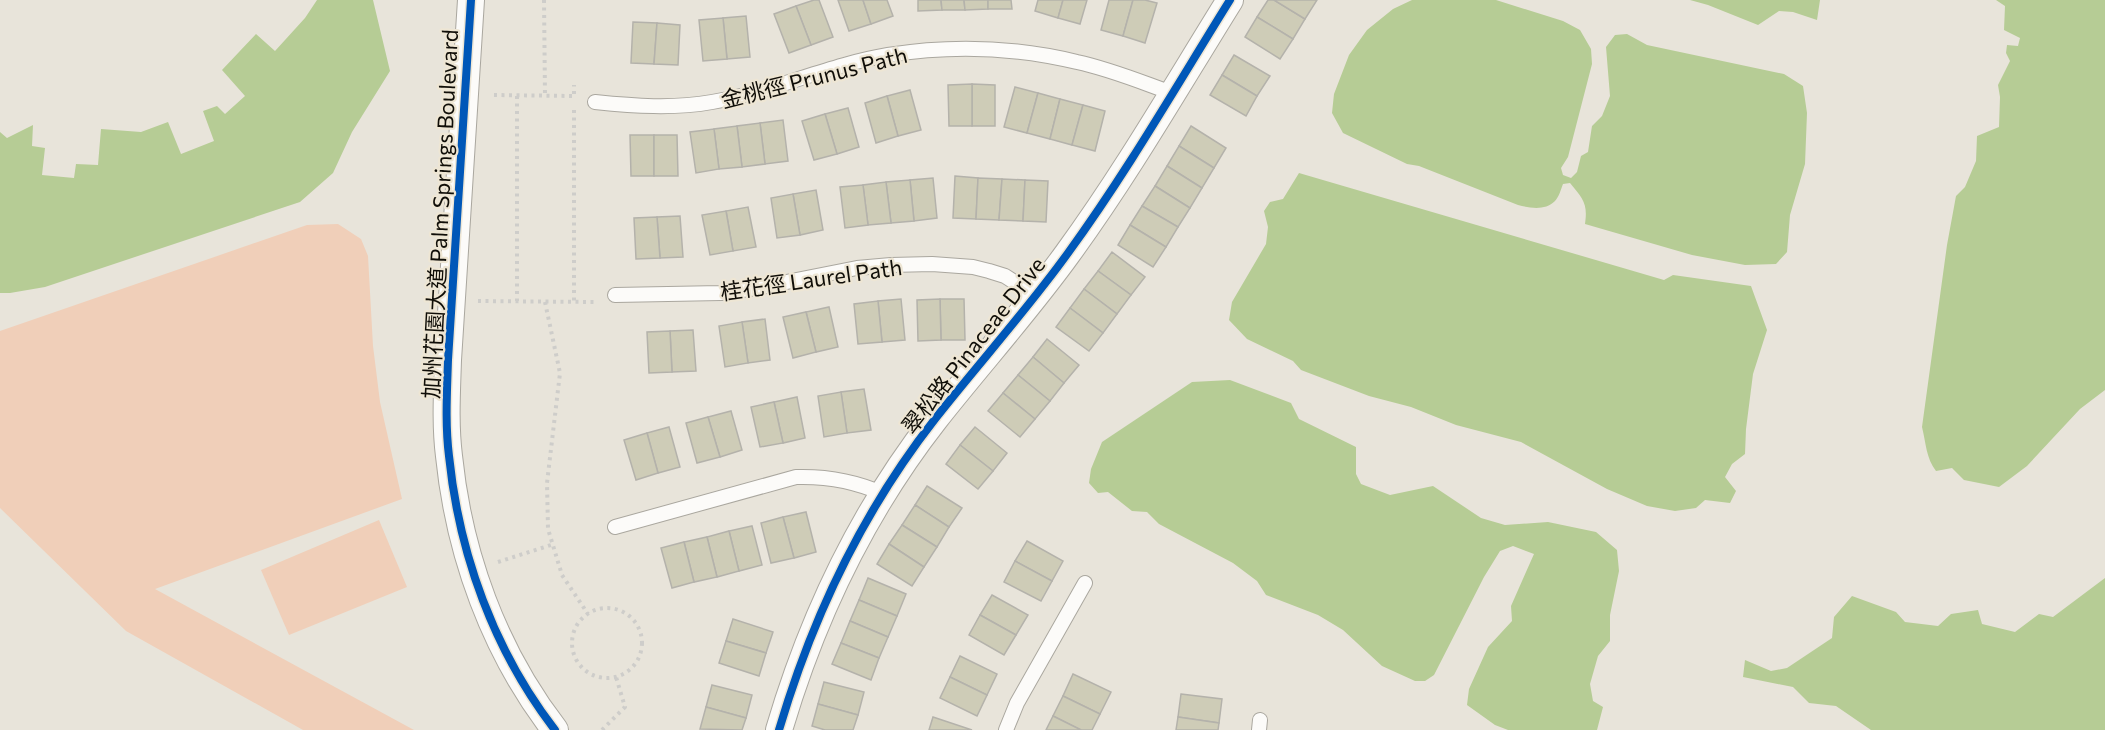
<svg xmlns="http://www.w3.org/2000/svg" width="2105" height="730" font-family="Commissioner,'Noto Sans TC',sans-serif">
	<rect width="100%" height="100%" fill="#e8e4da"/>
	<!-- green -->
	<g fill="#f0cfb9">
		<path d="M338 224 361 239 368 256 373 346 380 402 402 499 155 589 414 730H303L126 631 0 508V331L307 225Z"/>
		<path d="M379 520 407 587 289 635 261 570Z"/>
	</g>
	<!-- water -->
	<g fill="#b6cc95">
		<path d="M317 0H373L390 71 352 132 333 173 300 202 45 287 10 293H0V132L7 138 33 125 32 146 45 148 42 175 74 178 76 164 98 165 101 129 141 132 168 122 181 154 214 141 203 111 217 106 225 114 245 96 222 70 256 34 275 51 305 18Z"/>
		<path d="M1412 0H1496L1563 21 1580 30 1591 49 1592 64 1568 157 1561 168 1563 175 1571 178 1577 172 1581 156 1588 152 1592 126 1602 116 1610 96 1606 47 1615 35 1627 34 1647 45 1784 74 1803 86 1807 113 1805 164 1790 215 1787 252 1776 264 1745 265 1692 255 1585 224C1588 203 1583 199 1570 183L1563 184C1561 189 1559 197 1555 201 1545 211 1530 208 1518 205L1419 166 1407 164 1343 133 1332 113 1334 94 1349 55 1367 30 1393 9Z"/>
		<path d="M1690 0H1820L1817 20 1793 12 1779 11 1758 25 1708 5Z"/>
		<path d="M1996 0H2105V390L2080 409 2027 466 1999 487 1964 480 1952 468 1936 471C1926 458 1926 443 1922 427L1947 245 1956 196 1965 187 1976 161 1977 136 1999 127 2000 97 1998 85 2010 61 2006 53 2007 45 2018 46 2020 38 2004 30 2005 6Z"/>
		<path d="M1299 173 1664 280 1673 275 1751 286 1767 330 1753 374 1746 429 1745 454 1732 464 1725 477 1736 491 1730 503 1705 500 1696 508 1675 511 1647 506 1607 489 1521 442 1456 425 1411 407 1369 396 1301 370 1293 361 1247 339 1229 320 1232 302 1266 244 1268 227 1264 211 1270 202 1283 199Z"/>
		<path d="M1230 380 1291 403 1299 419 1356 447V474L1361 484 1390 495 1433 486 1481 518 1505 525 1548 522 1596 532 1617 550 1619 571 1610 615V641L1598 656 1590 684 1593 701 1603 707 1597 730H1508L1495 725 1467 705 1469 689 1488 647 1512 621 1511 606 1534 554 1513 546 1500 551 1484 577 1434 675 1425 681H1415L1382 666 1343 630 1318 615 1266 595 1257 581 1233 563 1159 524 1147 512 1132 511 1108 492 1098 493 1089 483 1091 469 1102 442 1192 382Z"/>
		<path d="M2105 578V730H1871L1836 706 1809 703 1793 687 1743 677 1745 660 1771 671 1787 668 1832 638 1834 617 1852 596 1896 612 1905 622 1938 626 1951 614 1978 610 1982 624 2015 632 2039 614 2053 617Z"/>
	</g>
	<!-- building -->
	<g fill="#ceccb7" stroke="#b4b2ab" stroke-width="1.5">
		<path d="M814 0H819L833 37 811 45 796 6Z"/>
		<path d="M838 0H863L871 24 849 31Z"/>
		<path d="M863 0H887L893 16 871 24Z"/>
		<path d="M918 0H941L942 10 918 11Z"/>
		<path d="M941 0H964L965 10H942Z"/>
		<path d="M964 0H988V9L965 10Z"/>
		<path d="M988 0H1011L1012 9H988Z"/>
		<path d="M1038 0H1063L1058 18 1035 11Z"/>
		<path d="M1063 0H1087L1080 24 1058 18Z"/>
		<path d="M1109 0H1133L1123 36 1101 30Z"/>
		<path d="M1133 0H1145L1157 3 1145 43 1123 36Z"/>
		<path d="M1268 0H1274L1305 19 1293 39 1257 17Z"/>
		<path d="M1274 0H1317L1305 19Z"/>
		<path d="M796 6 811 45 789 53 774 14Z"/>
		<path d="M746 16 750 57 727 59 723 18Z"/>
		<path d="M1257 17 1293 39 1280 59 1245 37Z"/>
		<path d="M723 18 727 59 703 61 699 20Z"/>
		<path d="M633 22 657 23 654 64 631 63Z"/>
		<path d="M657 23 680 25 678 65 654 64Z"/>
		<path d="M1234 55 1270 76 1257 96 1222 75Z"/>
		<path d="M1222 75 1257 96 1246 116 1210 95Z"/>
		<path d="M972 84 995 85V126H972Z"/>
		<path d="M972 84V126H949L948 85Z"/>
		<path d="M1015 87 1038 93 1027 133 1004 127Z"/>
		<path d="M910 90 921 130 898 136 887 96Z"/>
		<path d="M1038 93 1060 99 1050 139 1027 133Z"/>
		<path d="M887 96 898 136 876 143 865 103Z"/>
		<path d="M1060 99 1083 105 1072 145 1050 139Z"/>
		<path d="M1083 105 1105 111 1095 151 1072 145Z"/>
		<path d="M848 108 859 147 837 154 825 114Z"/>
		<path d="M825 114 837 154 814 160 802 121Z"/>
		<path d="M783 120 788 161 765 164 760 123Z"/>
		<path d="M760 123 765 164 742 167 737 126Z"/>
		<path d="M737 126 742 167 719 169 714 129Z"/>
		<path d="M1191 126 1226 148 1214 168 1179 146Z"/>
		<path d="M714 129 719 169 696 173 690 132Z"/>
		<path d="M630 135H654V176H631Z"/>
		<path d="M654 135H677L678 176H654Z"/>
		<path d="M1179 146 1214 168 1202 188 1167 166Z"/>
		<path d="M1167 166 1202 188 1190 208 1155 186Z"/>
		<path d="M955 176 978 178 976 219 953 218Z"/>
		<path d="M933 178 937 218 914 221 910 180Z"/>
		<path d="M978 178 1002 179 999 220 976 219Z"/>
		<path d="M1002 179 1025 180 1023 221 999 220Z"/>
		<path d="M910 180 914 221 891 223 886 182Z"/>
		<path d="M1025 180 1048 181 1046 222 1023 221Z"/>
		<path d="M886 182 891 223 868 225 863 185Z"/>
		<path d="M863 185 868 225 845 228 840 187Z"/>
		<path d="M1155 186 1190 208 1178 227 1142 206Z"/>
		<path d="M816 190 823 230 800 235 793 194Z"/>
		<path d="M793 194 800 235 777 238 771 198Z"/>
		<path d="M1142 206 1178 227 1166 247 1130 225Z"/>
		<path d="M748 207 756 247 733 251 726 211Z"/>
		<path d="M726 211 733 251 710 255 702 215Z"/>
		<path d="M680 216 683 257 660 258 657 217Z"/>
		<path d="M657 217 660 258 636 259 634 218Z"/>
		<path d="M1130 225 1166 247 1153 267 1118 245Z"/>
		<path d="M1112 252 1145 277 1131 295 1098 271Z"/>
		<path d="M1098 271 1131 295 1117 314 1084 289Z"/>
		<path d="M1084 289 1117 314 1103 333 1070 308Z"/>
		<path d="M901 299 905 340 882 342 878 301Z"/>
		<path d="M940 299H964L965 340H941Z"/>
		<path d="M940 299 941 340 918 341 917 300Z"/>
		<path d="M878 301 882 342 858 344 854 304Z"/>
		<path d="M829 307 838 347 816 352 806 312Z"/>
		<path d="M1070 308 1103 333 1089 351 1056 327Z"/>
		<path d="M806 312 816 352 793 358 783 317Z"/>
		<path d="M765 319 770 360 748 363 742 322Z"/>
		<path d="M742 322 748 363 725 367 719 326Z"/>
		<path d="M693 330 696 371 672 372 670 331Z"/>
		<path d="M670 331 672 372 649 373 647 332Z"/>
		<path d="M1047 339 1079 365 1064 383 1033 357Z"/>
		<path d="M1033 357 1064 383 1050 401 1018 375Z"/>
		<path d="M1018 375 1050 401 1035 419 1003 393Z"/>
		<path d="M864 389 871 430 847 433 841 392Z"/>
		<path d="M841 392 847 433 824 437 818 396Z"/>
		<path d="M1003 393 1035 419 1020 437 988 411Z"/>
		<path d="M797 397 805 438 783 443 774 402Z"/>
		<path d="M774 402 783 443 760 447 751 407Z"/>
		<path d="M731 411 742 450 720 457 708 417Z"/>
		<path d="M708 417 720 457 697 463 686 423Z"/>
		<path d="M669 427 680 467 658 473 647 433Z"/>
		<path d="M975 427 1007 453 993 471 960 445Z"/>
		<path d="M647 433 658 473 636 480 624 440Z"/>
		<path d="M960 445 993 471 978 489 946 464Z"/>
		<path d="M927 486 962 508 949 527 915 505Z"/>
		<path d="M915 505 949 527 937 547 902 525Z"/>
		<path d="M806 512 816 552 794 558 783 517Z"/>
		<path d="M783 517 794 558 771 563 761 523Z"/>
		<path d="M902 525 937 547 924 567 889 544Z"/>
		<path d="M752 526 762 565 739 571 729 531Z"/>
		<path d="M729 531 739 571 717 577 707 537Z"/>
		<path d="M707 537 717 577 694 582 684 542Z"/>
		<path d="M1027 541 1063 561 1052 581 1015 561Z"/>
		<path d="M684 542 694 582 672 588 661 548Z"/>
		<path d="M889 544 924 567 912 586 877 564Z"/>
		<path d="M1015 561 1052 581 1041 601 1004 582Z"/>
		<path d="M868 578 906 594 897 616 859 600Z"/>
		<path d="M992 595 1028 615 1016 635 980 615Z"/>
		<path d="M859 600 897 616 888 637 850 621Z"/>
		<path d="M980 615 1016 635 1004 655 969 635Z"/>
		<path d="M733 619 773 632 766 653 726 641Z"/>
		<path d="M850 621 888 637 879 658 841 643Z"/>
		<path d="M726 641 766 653 759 676 719 663Z"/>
		<path d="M841 643 879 658 871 680 832 664Z"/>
		<path d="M960 656 997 674 987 695 950 677Z"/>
		<path d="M1073 674 1111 692 1100 714 1063 696Z"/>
		<path d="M950 677 987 695 977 716 940 698Z"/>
		<path d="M824 682 864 692 858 715 818 704Z"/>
		<path d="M712 685 752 695 746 718 706 707Z"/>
		<path d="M1181 694 1222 699 1219 723 1178 717Z"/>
		<path d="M1063 696 1100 714 1092 730H1081L1053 716Z"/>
		<path d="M818 704 858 715 853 730H825L812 726Z"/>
		<path d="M706 707 746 718 742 730 700 729Z"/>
		<path d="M1053 716 1081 730H1046Z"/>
		<path d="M933 717 972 730H929Z"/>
		<path d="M1178 717 1219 723 1218 730H1176Z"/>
	</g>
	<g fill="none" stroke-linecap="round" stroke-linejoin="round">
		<!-- service casing -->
		<g stroke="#aaa79f" stroke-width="16">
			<g id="service">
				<path d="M595 102C634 106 673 109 712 102 772 92 828 65 888 55 950 45 1015 47 1077 62 1110 69 1141 82 1172 93"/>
				<path d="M615 295 721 293 756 288 857 268 891 265 932 264 973 267 989 271 1005 276 1036 296"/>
				<path d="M615 527 796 477C828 476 855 481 884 494"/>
				<path d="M1006 730 1017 703 1085 583"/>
				<path d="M1259 730 1260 720"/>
			</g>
		</g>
		<!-- minor casing -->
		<g stroke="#aaa79f" stroke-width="28">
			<g id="minor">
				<path d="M471 0 448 360C447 392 445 424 449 456 459 554 494 651 555 730"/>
				<path d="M779 730C812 618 863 511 935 419 979 363 1027 310 1068 253 1127 172 1177 85 1230 0"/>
			</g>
		</g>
		<!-- path -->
		<g stroke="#cecdca" stroke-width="4" stroke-dasharray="3 4.5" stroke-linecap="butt">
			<path d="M544 0 545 96"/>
			<path d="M574 94V85"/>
			<path d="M494 95 574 96"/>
			<path d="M517 96V301"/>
			<path d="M574 110V302"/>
			<path d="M478 301 594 302"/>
			<path d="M545 302 560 373 547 483 548 529 562 575 588 614"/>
			<path d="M498 562 551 545"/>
			<circle cx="607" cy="643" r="35"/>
			<path d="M602 730 625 707 616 677"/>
		</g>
		<!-- service -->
		<use href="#service" stroke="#fcfbf9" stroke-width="14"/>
		<!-- minor -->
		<use href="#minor" stroke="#fcfbf9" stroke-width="26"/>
		<!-- cycleway casing -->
		<g stroke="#eee6d4" stroke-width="11">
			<g id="cycleway">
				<path d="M471 0 448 360C447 392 445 424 449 456 459 554 494 651 555 730"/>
				<path d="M779 730C812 618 863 511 935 419 979 363 1027 310 1068 253 1127 172 1177 85 1230 0"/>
			</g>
		</g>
		<!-- cycleway -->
		<use href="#cycleway" stroke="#0057b8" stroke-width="8"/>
	</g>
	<g text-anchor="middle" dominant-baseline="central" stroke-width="4.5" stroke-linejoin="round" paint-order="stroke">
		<!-- street labels -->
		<g font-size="22" fill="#100e08" stroke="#eee6d4">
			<text transform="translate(814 77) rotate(-14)">金桃徑 Prunus Path</text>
			<text transform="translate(440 214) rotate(-87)">加州花園大道 Palm Springs Boulevard</text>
			<text transform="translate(811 279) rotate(-8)">桂花徑 Laurel Path</text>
			<text transform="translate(973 345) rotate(-52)">翠松路 Pinaceae Drive</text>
		</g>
	</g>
</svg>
